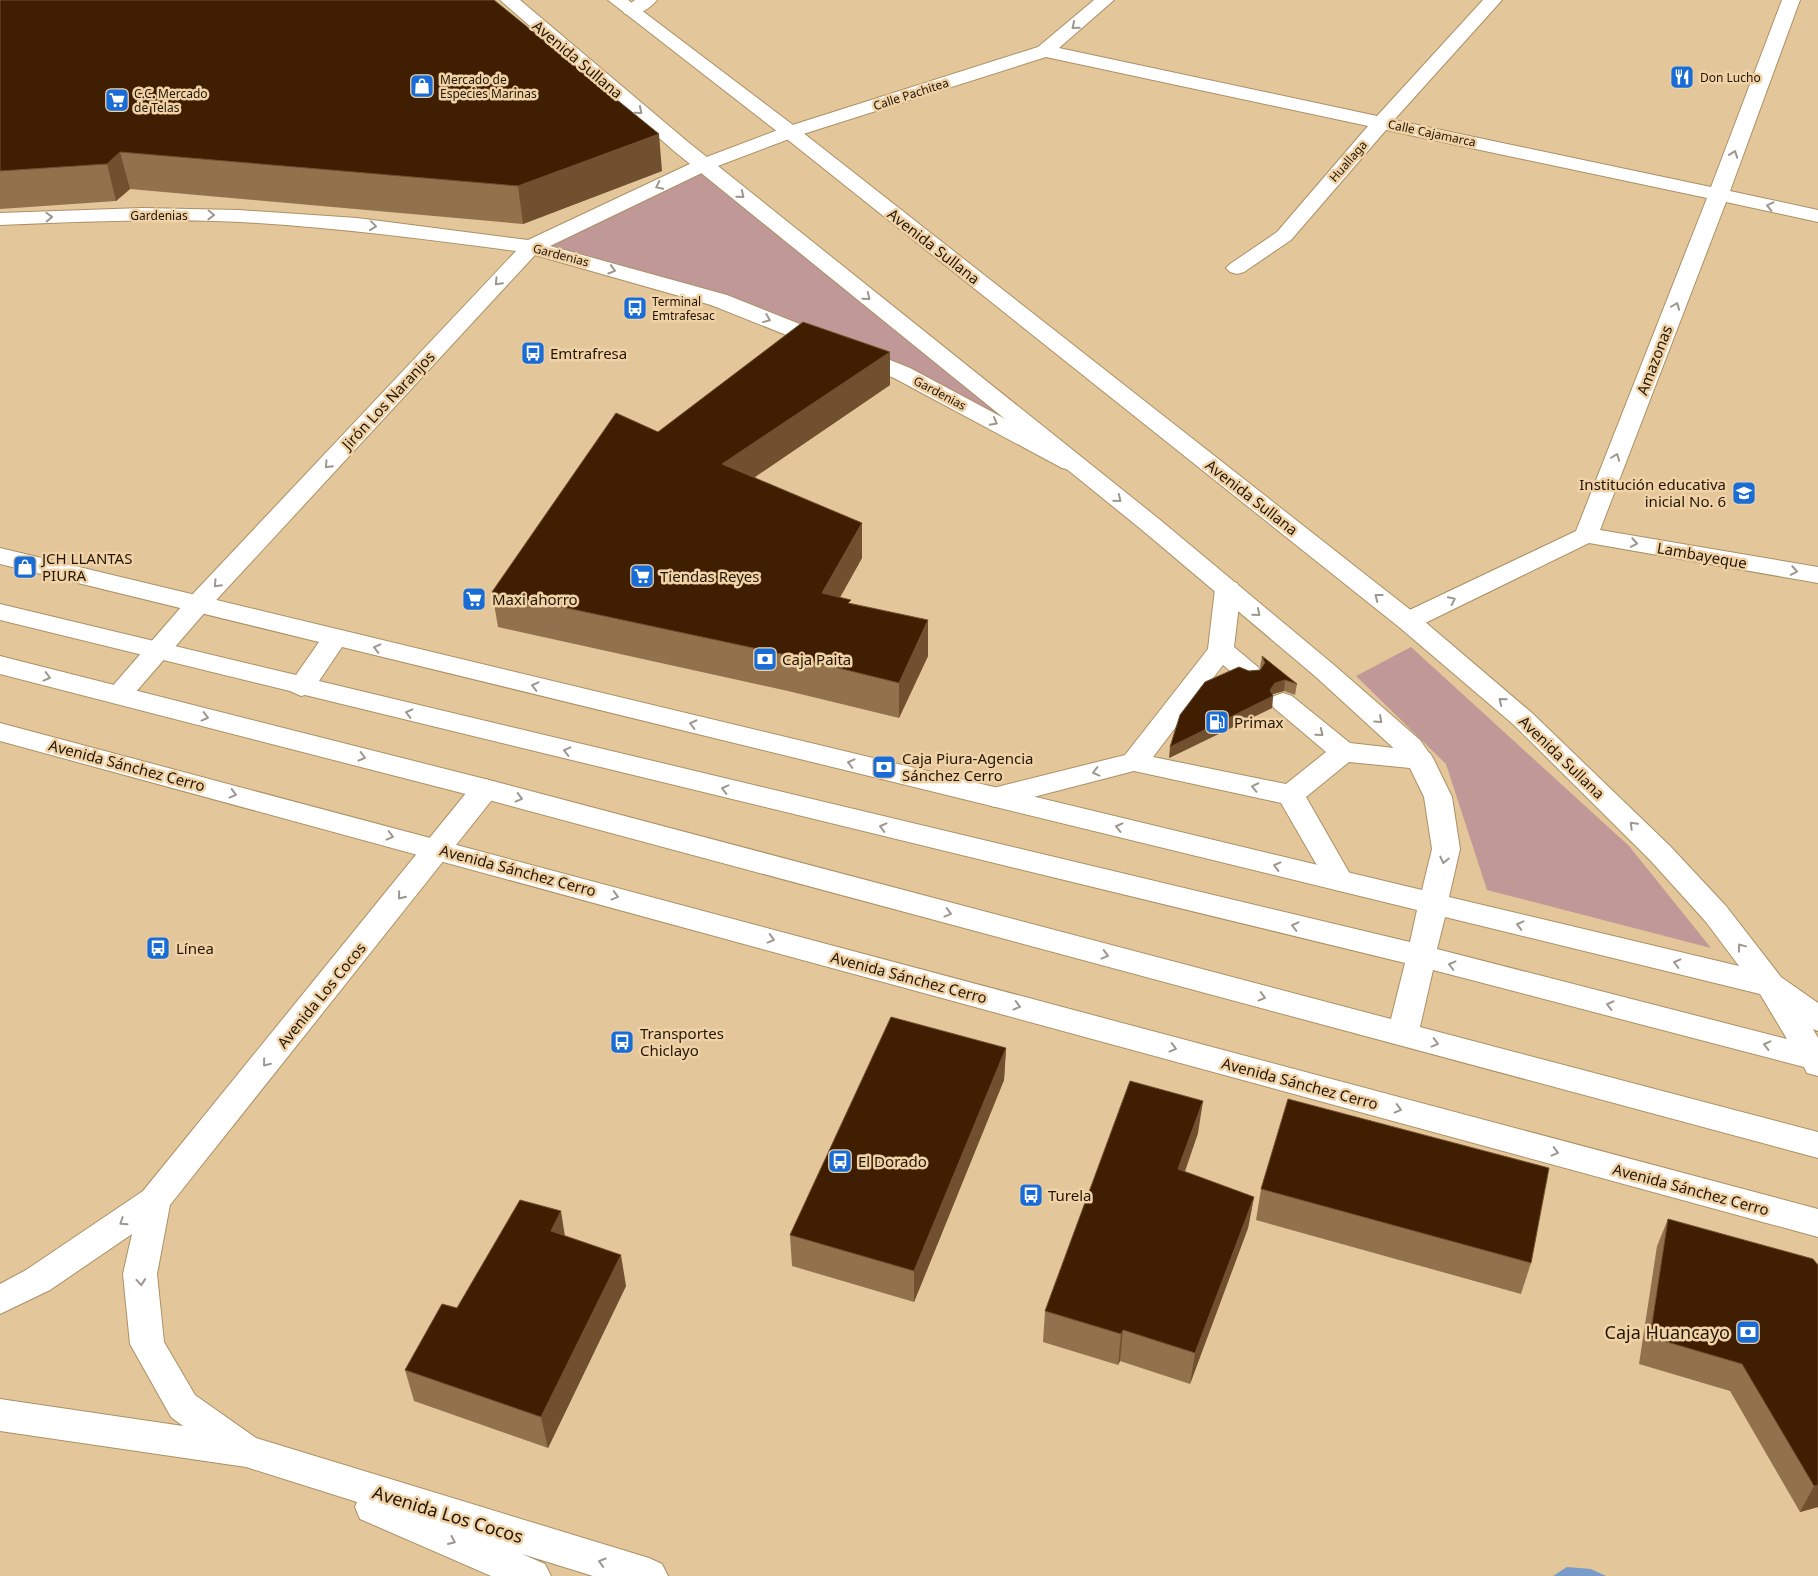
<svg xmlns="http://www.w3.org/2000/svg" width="1818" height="1576" font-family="'Noto Sans',sans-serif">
	<rect width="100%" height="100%" fill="#e3c699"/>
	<!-- green -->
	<g fill="#c19898">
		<path d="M703 165 1080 468 902 373 719 300 531 247Z"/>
		<path d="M1411 647 1629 846 1711 948 1487 890 1446 764 1356 676Z"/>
	</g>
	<!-- water -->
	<path fill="#799bcb" d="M1567 1567 1591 1569 1606 1576H1553Z"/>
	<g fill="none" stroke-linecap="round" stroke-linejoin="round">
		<!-- minor casing -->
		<g stroke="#ac9065" stroke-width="2">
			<g id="minor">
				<path d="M635 0H657C650 9 636 17 625 14L622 10Z"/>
				<path d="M1094 0H1114L1059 48 1377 116 1483 0H1502L1394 120 1711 187 1782 0H1800L1730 191 1818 210V222L1726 202 1600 530 1818 567V583L1589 543 1417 627 1408 629 1399 627 1395 621 1399 615 1576 531 1707 198 1386 130 1291 240 1244 272 1237 274 1230 272 1226 268 1230 264 1277 232 1368 126 1046 57 797 136 710 169 550 246 727 295 910 368 1078 458 1082 463 1078 468 1070 470 1062 468 894 378 711 305 535 255 207 610 128 701 119 704 110 701 106 695 110 689 189 598 516 251C424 239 332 227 240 222 160 218 80 222 0 225V213L142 208 239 210 357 218 528 240 696 161 783 128 1038 47Z"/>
				<path d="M1228 581 1237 583 1241 589 1234 647 1258 667 1262 673 1258 679C1242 683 1235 675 1223 665L1153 757 1286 784 1326 752 1274 708 1270 702 1274 696 1283 693 1292 696 1350 743 1420 751 1430 753 1434 760 1430 767 1420 769 1349 762 1306 797 1354 881 1350 888 1340 891 1330 888 1281 803 1134 771 995 807 985 804 981 797 985 790 1125 755 1208 649 1215 589 1219 583Z"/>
				<path d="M485 779 495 782 499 789 495 796 170 1205 157 1274 164 1342 195 1395 256 1438 649 1558 662 1564 668 1576H593L522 1554 545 1564 551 1576H491L360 1519 355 1507 357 1502 246 1467 0 1431V1399L183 1426 171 1417 130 1344 123 1274 132 1234 50 1290 0 1314V1284L26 1270 143 1191 475 782Z"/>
			</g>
		</g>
		<!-- major casing -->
		<g stroke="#ac9065" stroke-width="2">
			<g id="major">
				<path d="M500 0H520L688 142 1159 519 1334 665 1420 740 1434 760 1452 797 1460 849 1449 897 1739 966 1706 922 1650 860 1514 725 1399 627 783 136 608 0H628L797 128 1417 615 1532 713 1670 846 1726 906 1781 977 1818 1003V1031L1813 1029 1818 1038V1076L1807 1073 1804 1067 1433 970 1420 1027 1818 1132V1158L485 799 0 674V656L485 779 1391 1019 1405 963 305 695 301 696 290 691 0 620V604L296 675 319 642 0 564V548L1422 890 1432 849 1424 797 1408 764 1400 754 1316 677 1142 530 674 151ZM342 647 1417 910 1410 942 319 681ZM1445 917 1760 994 1787 1039 1437 949Z"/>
				<path d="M0 723 1818 1209V1237L0 741Z"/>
			</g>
		</g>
		<!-- minor -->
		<use href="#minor" fill="#fff" fill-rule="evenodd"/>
		<!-- major -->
		<use href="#major" fill="#fff" fill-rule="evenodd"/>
	</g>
	<!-- wall -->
	<g fill="#91724d">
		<path d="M0 0 662 171 523 224 130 189 116 201 0 209Z"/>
		<path d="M890 352V385L755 477 862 558 840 597 928 656 899 718 788 691 498 627 492 592 658 432Z"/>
		<path d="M1262 656 1297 684 1295 695 1284 691 1273 694 1272 708 1169 758 1249 671 1260 670 1261 668 1260 667Z"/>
		<path d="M1006 1048 1004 1080 914 1302 792 1266 790 1235Z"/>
		<path d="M1198 1133 1185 1172 1254 1197 1248 1228 1190 1384 1120 1361 1118 1365 1043 1342 1045 1311Z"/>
		<path d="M1261 1189 1531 1263 1521 1294 1256 1220Z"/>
		<path d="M1668 1219 1818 1265V1507L1800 1512 1730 1391 1639 1364 1657 1246Z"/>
		<path d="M565 1236 626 1286 548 1448 414 1401 405 1370 457 1308Z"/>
	</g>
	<!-- shaded-wall -->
	<g fill="#70502f">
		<path d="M659 134 662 171 523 224 518 186Z"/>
		<path d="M120 152 130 189 116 201 107 164Z"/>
		<path d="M890 352V385L724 498 722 464Z"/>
		<path d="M862 523V558L823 628 822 593Z"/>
		<path d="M928 620V656L899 718V683Z"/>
		<path d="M1285 680 1284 691 1273 694 1271 697 1273 696 1272 708 1169 758 1170 747 1270 690 1275 683Z"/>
		<path d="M1006 1048 1004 1080 914 1302V1271Z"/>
		<path d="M1203 1101 1198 1133 1174 1201 1178 1169Z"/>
		<path d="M1254 1197 1248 1228 1190 1384 1195 1353Z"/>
		<path d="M561 1211 566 1243 551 1231Z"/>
		<path d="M621 1255 626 1286 548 1448 541 1417Z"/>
		<path d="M1123 1330 1120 1361 1118 1365 1121 1334Z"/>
		<path d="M1818 1485V1507L1800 1512 1814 1486Z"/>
	</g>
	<!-- building -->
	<g fill="#3f1e01" stroke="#70502f">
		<path d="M0 0H494L659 134 518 186 120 152 107 164 0 171Z"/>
		<path d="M803 322 890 352 722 464 862 523 822 593 851 600 848 603 928 620 899 683 786 655 492 592 616 413 658 432Z"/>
		<path d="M1262 656 1297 684 1285 680 1275 683 1270 690 1273 696 1170 747 1180 715 1205 682 1239 667 1249 671 1260 670 1265 663Z"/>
		<path d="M891 1017 1006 1048 914 1271 790 1235Z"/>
		<path d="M1130 1081 1203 1101 1178 1169 1254 1197 1195 1353 1123 1330 1121 1334 1045 1311Z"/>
		<path d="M1288 1099 1549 1168 1531 1263 1261 1189Z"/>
		<path d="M520 1200 561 1211 551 1231 621 1255 541 1417 405 1370 442 1304 457 1308Z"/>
		<path d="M1668 1219 1813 1259 1818 1265V1485L1814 1486 1742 1364 1650 1337Z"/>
	</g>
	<!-- one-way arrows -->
	<defs><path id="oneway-chevron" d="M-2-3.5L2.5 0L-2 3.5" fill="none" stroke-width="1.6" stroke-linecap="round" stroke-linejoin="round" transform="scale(1.25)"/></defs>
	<g stroke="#9c978f">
		<use href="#oneway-chevron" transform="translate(1075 26) rotate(140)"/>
		<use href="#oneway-chevron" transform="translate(639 111) rotate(40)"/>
		<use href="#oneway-chevron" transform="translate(1734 154) rotate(-70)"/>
		<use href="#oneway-chevron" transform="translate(659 186) rotate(154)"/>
		<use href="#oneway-chevron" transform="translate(741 195) rotate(39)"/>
		<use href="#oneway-chevron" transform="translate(1770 206) rotate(-167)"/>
		<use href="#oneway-chevron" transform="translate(211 215) rotate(1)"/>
		<use href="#oneway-chevron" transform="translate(49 217) rotate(-2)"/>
		<use href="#oneway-chevron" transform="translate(373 226) rotate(7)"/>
		<use href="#oneway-chevron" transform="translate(612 270) rotate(16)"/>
		<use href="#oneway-chevron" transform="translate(498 282) rotate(133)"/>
		<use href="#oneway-chevron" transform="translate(867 297) rotate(39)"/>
		<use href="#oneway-chevron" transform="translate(1676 306) rotate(-69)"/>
		<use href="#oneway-chevron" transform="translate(767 319) rotate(22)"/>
		<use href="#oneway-chevron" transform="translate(994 422) rotate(28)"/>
		<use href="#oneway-chevron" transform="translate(1616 457) rotate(-69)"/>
		<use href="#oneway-chevron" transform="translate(328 465) rotate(133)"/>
		<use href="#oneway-chevron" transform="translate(1118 499) rotate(39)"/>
		<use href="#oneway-chevron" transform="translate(1634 543) rotate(10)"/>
		<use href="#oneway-chevron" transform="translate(1794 571) rotate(10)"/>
		<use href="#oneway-chevron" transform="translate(217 584) rotate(133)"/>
		<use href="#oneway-chevron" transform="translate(1378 597) rotate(-142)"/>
		<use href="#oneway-chevron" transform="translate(1452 600) rotate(-26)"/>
		<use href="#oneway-chevron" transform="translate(1257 613) rotate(40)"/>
		<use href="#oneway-chevron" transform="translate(377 648) rotate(-166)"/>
		<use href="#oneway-chevron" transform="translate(47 677) rotate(14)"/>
		<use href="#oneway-chevron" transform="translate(535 686) rotate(-166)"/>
		<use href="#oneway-chevron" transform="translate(1502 701) rotate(-140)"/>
		<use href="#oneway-chevron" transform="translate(409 713) rotate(-166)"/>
		<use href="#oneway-chevron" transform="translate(205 717) rotate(14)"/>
		<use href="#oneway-chevron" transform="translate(1379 720) rotate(42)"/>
		<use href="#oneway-chevron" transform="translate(693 724) rotate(-166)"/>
		<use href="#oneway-chevron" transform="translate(1320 733) rotate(40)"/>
		<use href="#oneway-chevron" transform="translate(567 751) rotate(-166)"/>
		<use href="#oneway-chevron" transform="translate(362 757) rotate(14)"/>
		<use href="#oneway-chevron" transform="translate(851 763) rotate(-166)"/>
		<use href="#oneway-chevron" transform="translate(1096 772) rotate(166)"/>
		<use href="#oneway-chevron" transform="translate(1255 787) rotate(-168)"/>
		<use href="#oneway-chevron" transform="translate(725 789) rotate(-166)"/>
		<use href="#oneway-chevron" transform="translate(233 794) rotate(15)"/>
		<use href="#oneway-chevron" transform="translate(519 798) rotate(15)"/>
		<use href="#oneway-chevron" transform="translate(1633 825) rotate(-135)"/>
		<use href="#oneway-chevron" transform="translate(883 827) rotate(-166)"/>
		<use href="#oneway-chevron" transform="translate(1119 827) rotate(-166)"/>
		<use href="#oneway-chevron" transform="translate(390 836) rotate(15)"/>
		<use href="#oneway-chevron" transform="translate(1444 860) rotate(103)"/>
		<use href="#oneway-chevron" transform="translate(1277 866) rotate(-166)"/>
		<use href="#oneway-chevron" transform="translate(401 896) rotate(129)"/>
		<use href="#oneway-chevron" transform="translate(615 896) rotate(15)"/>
		<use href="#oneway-chevron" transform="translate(948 913) rotate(15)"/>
		<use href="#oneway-chevron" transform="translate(1520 925) rotate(-166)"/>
		<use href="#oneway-chevron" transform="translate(1295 926) rotate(-166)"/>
		<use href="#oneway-chevron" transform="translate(771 939) rotate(15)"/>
		<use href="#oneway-chevron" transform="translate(1741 947) rotate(-127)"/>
		<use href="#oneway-chevron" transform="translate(1105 955) rotate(15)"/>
		<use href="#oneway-chevron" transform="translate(1677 963) rotate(-166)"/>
		<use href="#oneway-chevron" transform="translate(1452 965) rotate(-166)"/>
		<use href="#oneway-chevron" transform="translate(1262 997) rotate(15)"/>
		<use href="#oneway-chevron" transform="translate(1610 1005) rotate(-166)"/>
		<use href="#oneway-chevron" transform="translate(1017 1006) rotate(15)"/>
		<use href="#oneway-chevron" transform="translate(1435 1043) rotate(15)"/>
		<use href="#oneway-chevron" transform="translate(1767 1045) rotate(-166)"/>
		<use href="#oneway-chevron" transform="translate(1173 1048) rotate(15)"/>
		<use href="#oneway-chevron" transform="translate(266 1063) rotate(129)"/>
		<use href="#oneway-chevron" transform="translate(1398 1109) rotate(15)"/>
		<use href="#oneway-chevron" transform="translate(1555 1152) rotate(15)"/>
		<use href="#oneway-chevron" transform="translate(123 1222) rotate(146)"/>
		<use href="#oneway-chevron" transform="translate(141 1282) rotate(85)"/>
		<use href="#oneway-chevron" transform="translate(452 1541) rotate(24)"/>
		<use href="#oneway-chevron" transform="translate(602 1562) rotate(-163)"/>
	</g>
	<!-- icons -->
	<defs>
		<g id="restaurant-square" transform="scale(1.25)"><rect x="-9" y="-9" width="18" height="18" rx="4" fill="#196cd6" stroke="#f1d2a6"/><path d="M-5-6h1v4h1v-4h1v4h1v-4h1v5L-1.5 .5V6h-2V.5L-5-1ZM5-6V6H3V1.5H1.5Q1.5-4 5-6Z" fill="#fff"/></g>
		<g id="shop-square" transform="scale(1.25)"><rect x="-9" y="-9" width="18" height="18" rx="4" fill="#196cd6" stroke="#f1d2a6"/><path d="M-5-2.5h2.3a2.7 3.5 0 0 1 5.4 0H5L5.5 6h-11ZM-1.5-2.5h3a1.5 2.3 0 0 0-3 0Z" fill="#fff"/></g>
		<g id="supermarket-square" transform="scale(1.25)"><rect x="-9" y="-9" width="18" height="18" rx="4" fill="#196cd6" stroke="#f1d2a6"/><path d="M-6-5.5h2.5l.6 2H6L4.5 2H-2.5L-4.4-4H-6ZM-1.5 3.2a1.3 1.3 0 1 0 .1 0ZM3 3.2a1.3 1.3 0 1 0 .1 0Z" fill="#fff"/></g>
		<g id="bus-square" transform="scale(1.25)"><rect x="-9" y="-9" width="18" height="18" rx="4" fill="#196cd6" stroke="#f1d2a6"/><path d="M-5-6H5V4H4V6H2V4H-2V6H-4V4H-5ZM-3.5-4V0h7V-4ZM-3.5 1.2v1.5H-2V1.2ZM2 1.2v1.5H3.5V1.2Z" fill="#fff"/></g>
		<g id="school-square" transform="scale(1.25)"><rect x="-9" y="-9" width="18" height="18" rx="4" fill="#196cd6" stroke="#f1d2a6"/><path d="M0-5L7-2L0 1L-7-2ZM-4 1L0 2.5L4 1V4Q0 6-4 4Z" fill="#fff"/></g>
		<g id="bank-square" transform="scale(1.25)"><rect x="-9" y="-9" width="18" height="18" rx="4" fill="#196cd6" stroke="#f1d2a6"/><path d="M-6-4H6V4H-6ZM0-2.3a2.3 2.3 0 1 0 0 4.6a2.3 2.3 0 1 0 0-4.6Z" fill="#fff"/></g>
		<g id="fuel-square" transform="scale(1.25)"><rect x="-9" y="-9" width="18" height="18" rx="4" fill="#196cd6" stroke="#f1d2a6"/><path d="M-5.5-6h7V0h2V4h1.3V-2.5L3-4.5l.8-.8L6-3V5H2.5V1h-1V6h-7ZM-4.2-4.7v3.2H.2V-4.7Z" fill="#fff"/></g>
	</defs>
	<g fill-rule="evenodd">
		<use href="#restaurant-square" x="1682" y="77"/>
		<use href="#shop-square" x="422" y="86"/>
		<use href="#supermarket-square" x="117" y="100"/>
		<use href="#bus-square" x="635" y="308"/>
		<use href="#bus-square" x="533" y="353"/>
		<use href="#school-square" x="1744" y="493"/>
		<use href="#shop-square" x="25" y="567"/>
		<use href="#supermarket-square" x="642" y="576"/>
		<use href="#supermarket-square" x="474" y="599"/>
		<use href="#bank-square" x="765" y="659"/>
		<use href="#fuel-square" x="1217" y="722"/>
		<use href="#bank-square" x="884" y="767"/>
		<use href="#bus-square" x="158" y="948"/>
		<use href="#bus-square" x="622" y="1042"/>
		<use href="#bus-square" x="840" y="1161"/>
		<use href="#bus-square" x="1031" y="1195"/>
		<use href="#bank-square" x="1748" y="1332"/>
	</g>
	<g text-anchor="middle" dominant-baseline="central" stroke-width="5" stroke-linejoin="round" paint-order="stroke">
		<!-- far-poi labels -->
		<g font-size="12" fill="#221706" stroke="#f1d2a6" text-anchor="start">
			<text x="1700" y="77">Don Lucho</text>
			<text x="440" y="79">Mercado de<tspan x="440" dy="14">Especies Marinas</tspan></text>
			<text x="134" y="93">C.C. Mercado<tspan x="134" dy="14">de Telas</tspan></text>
			<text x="652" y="301">Terminal<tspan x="652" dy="14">Emtrafesac</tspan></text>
		</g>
		<!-- far-street labels -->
		<g font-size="12" fill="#221706" stroke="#f1d2a6">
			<text transform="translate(911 94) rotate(-18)">Calle Pachitea</text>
			<text transform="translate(1432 133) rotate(12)">Calle Cajamarca</text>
			<text transform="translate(1348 161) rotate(-49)">Huallaga</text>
			<text x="159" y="215">Gardenias</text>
			<text transform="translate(561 255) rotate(15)">Gardenias</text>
			<text transform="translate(940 393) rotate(28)">Gardenias</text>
		</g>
		<!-- street labels -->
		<g font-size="15" fill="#221706" stroke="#f1d2a6">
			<text transform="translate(578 59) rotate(40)">Avenida Sullana</text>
			<text transform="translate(934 246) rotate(38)">Avenida Sullana</text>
			<text transform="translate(1654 360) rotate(-69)">Amazonas</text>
			<text transform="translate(388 400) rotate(-47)">Jirón Los Naranjos</text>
			<text transform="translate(1252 497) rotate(38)">Avenida Sullana</text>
			<text transform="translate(1702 555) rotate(10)">Lambayeque</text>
			<text transform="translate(1562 757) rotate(44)">Avenida Sullana</text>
			<text transform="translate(127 765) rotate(15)">Avenida Sánchez Cerro</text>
			<text transform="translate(518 870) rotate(15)">Avenida Sánchez Cerro</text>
			<text transform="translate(909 977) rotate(15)">Avenida Sánchez Cerro</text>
			<text transform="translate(321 995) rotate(-51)">Avenida Los Cocos</text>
			<text transform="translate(1300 1083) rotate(15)">Avenida Sánchez Cerro</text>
			<text transform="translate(1691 1189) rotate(15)">Avenida Sánchez Cerro</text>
		</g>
		<!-- poi labels -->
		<g font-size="15" fill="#221706" stroke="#f1d2a6" text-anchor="start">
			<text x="550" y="353">Emtrafresa</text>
			<text x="1726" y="484" text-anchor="end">Institución educativa<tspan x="1726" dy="17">inicial No. 6</tspan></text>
			<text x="42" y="558">JCH LLANTAS<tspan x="42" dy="17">PIURA</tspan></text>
			<text x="660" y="576">Tiendas Reyes</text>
			<text x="492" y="599">Maxi ahorro</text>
			<text x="782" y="659">Caja Paita</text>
			<text x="1234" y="722">Primax</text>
			<text x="902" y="758">Caja Piura-Agencia<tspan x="902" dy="17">Sánchez Cerro</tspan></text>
			<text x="176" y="948">Línea</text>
			<text x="640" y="1033">Transportes<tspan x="640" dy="17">Chiclayo</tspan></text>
			<text x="858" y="1161">El Dorado</text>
			<text x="1048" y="1195">Turela</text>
		</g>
		<!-- near-poi labels -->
		<g font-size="18" fill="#221706" stroke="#f1d2a6" text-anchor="end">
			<text x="1730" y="1332">Caja Huancayo</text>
		</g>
		<!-- near-street labels -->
		<g font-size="18" fill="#221706" stroke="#f1d2a6">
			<text transform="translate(448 1514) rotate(17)">Avenida Los Cocos</text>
		</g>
	</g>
</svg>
